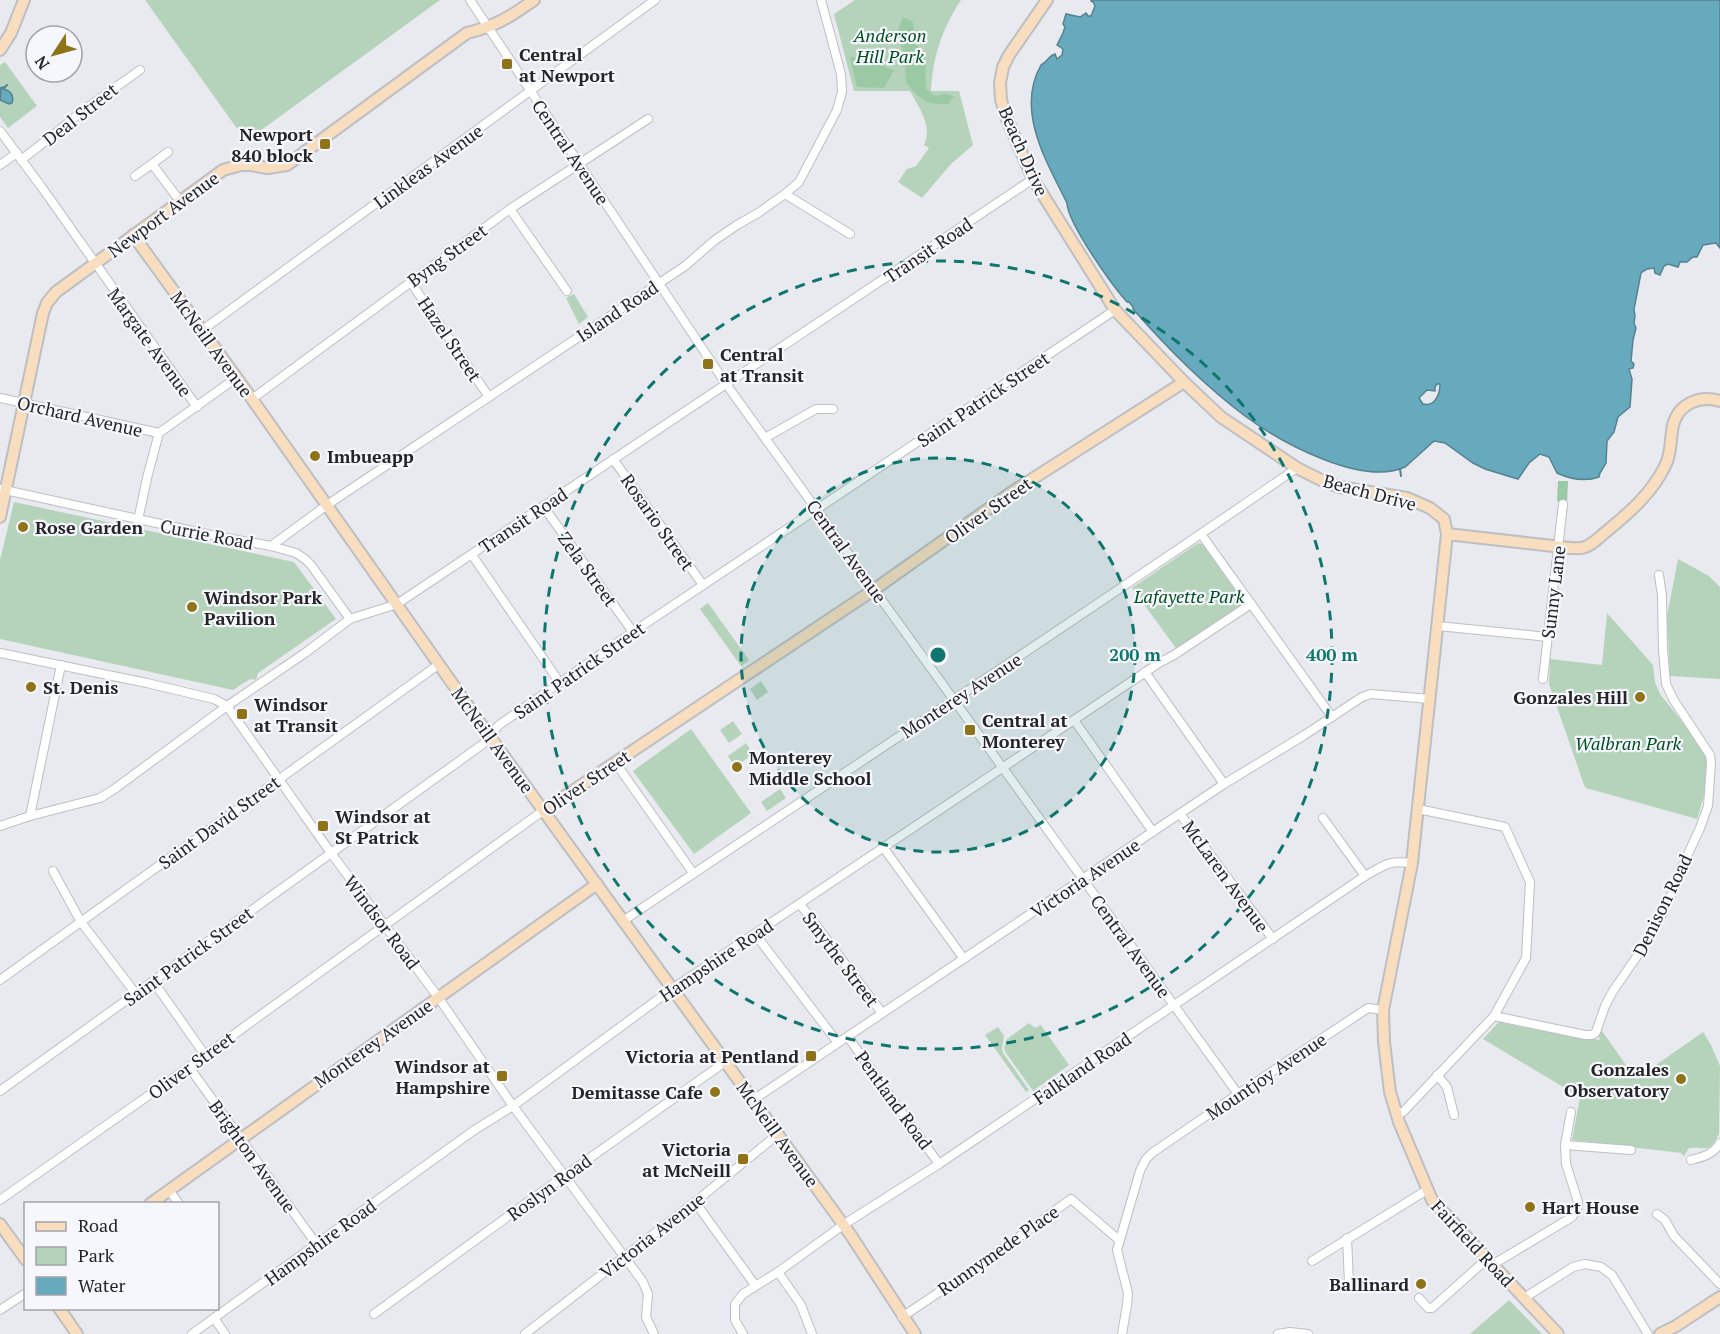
<svg xmlns="http://www.w3.org/2000/svg" width="1720" height="1334" font-family="'PT Serif',serif">
	<rect width="100%" height="100%" fill="#e9eaef"/>
	<!-- green -->
	<g fill="#b5d3bb">
		<path d="M145 0H440L246 141Z"/>
		<path d="M855 0H961C942 29 933 56 931 91H959L973 145 951 164 922 198 898 182 907 169 916 166 929 148 924 145C933 126 919 108 910 91H854L834 14Z"/>
		<path d="M5 62 37 106 8 128 0 117V65Z"/>
		<path d="M574 294 588 317 579 324 566 298Z"/>
		<path d="M14 502 294 562 336 619 258 673 256 680 250 679 233 690 0 639V560Z"/>
		<path d="M1198 543 1202 544 1241 598 1242 607 1178 651 1132 588Z"/>
		<path d="M1678 559 1709 576 1720 587V679L1670 676 1667 616Z"/>
		<path d="M708 603 749 660 741 666 700 609Z"/>
		<path d="M1607 613 1653 665 1655 682 1660 694 1699 743 1706 755 1709 765V779L1697 819 1586 788 1584 785 1549 684 1550 659 1602 665Z"/>
		<path d="M761 681 768 692 757 700 750 689Z"/>
		<path d="M733 721 742 734 729 743 720 730Z"/>
		<path d="M691 729 751 813 694 854 633 771Z"/>
		<path d="M746 743 753 754 735 767 728 756Z"/>
		<path d="M780 789 786 798 767 811 761 802Z"/>
		<path d="M1499 1022 1537 1030 1600 1040 1598 1035 1602 1031 1636 1079 1703 1032 1711 1045 1720 1066 1719 1134C1708 1155 1707 1146 1689 1148L1684 1156 1681 1153 1572 1140 1580 1097 1483 1039Z"/>
		<path d="M1029 1023 1035 1028 1041 1025 1069 1065 1033 1091 1006 1053 1004 1048 1007 1039Z"/>
		<path d="M998 1027 1004 1036 1002 1049 1003 1053 1029 1090 1026 1092 985 1035Z"/>
		<path d="M1509 1300 1542 1334H1470Z"/>
	</g>
	<!-- forest -->
	<g fill="#9ac9a4">
		<path d="M903 17 913 22 915 43 925 55 926 89 935 96 947 94 954 96 948 104C924 105 922 100 906 83L905 56 897 33Z"/>
		<path d="M850 57 859 58 894 70 884 88 857 87Z"/>
		<path d="M1558 481H1568L1567 504 1557 501Z"/>
	</g>
	<!-- water -->
	<g fill="#68aabd" stroke="#548290" stroke-width="1.5" fill-rule="evenodd">
		<path d="M1092 0H1720V248L1716 243 1703 245 1697 257H1693L1687 262H1680L1678 267 1668 264 1664 266 1660 275 1655 273 1654 268 1647 269 1641 273 1634 309 1635 316 1634 323 1636 328 1633 340 1631 361 1634 364 1633 368 1629 369 1632 379 1630 407 1618 417 1614 432 1607 441 1606 463 1600 473 1599 477C1585 482 1570 479 1557 473L1549 457 1540 454 1529 463 1518 479 1485 469 1473 463 1445 443 1434 441 1405 467C1362 487 1280 442 1245 416 1204 385 1167 348 1133 309V307L1129 302H1127C1112 285 1068 224 1067 203 1047 162 1015 111 1041 65 1047 63 1048 56 1055 54L1057 59 1062 55 1063 49 1057 45 1063 33 1065 27 1063 24 1066 14 1080 17 1086 13 1088 16H1091L1095 6 1093 2 1091 1ZM1437 384H1440C1440 394 1435 407 1423 404L1419 398 1427 390 1435 391V387Z"/>
		<path d="M1 88C9 90 15 94 12 103L9 104 0 100Z"/>
	</g>
	<g fill="none" stroke-linecap="round" stroke-linejoin="round">
		<!-- stream -->
		<g stroke="#548290" stroke-width="2">
			<path d="M1 88 5 87 7 85"/>
			<path d="M1400 469 1401 476"/>
		</g>
		<!-- street casing -->
		<g stroke="#bdbfc3" stroke-width="10">
			<g id="street">
				<path d="M470 0 726 384 1238 1094"/>
				<path d="M0 131 43 189 197 407"/>
				<path d="M21 160 52 136 81 112 140 70"/>
				<path d="M152 164 168 152"/>
				<path d="M0 165 17 153"/>
				<path d="M135 176 152 164 180 201"/>
				<path d="M785 194 850 234"/>
				<path d="M510 209 567 291"/>
				<path d="M410 281 489 397"/>
				<path d="M201 331 655 0"/>
				<path d="M0 398 159 433"/>
				<path d="M252 399 510 209 648 119"/>
				<path d="M765 438 816 409H833"/>
				<path d="M613 459 703 585"/>
				<path d="M0 489 216 536 271 546 296 553 305 559 311 565 350 619"/>
				<path d="M543 506 633 632"/>
				<path d="M138 520 148 474 159 433 236 378"/>
				<path d="M1201 534 1332 717"/>
				<path d="M271 546 327 505 685 266 715 240 737 225 758 213 785 194 799 182 837 110 842 92 841 74 821 0"/>
				<path d="M472 555 560 683"/>
				<path d="M1438 626 1548 637"/>
				<path d="M0 653 147 683 214 699 227 706 331 853 438 997 513 1106 643 1282 648 1294 646 1317 654 1334"/>
				<path d="M1145 672 1224 784"/>
				<path d="M1543 679 1563 504"/>
				<path d="M1074 720 1153 832"/>
				<path d="M615 762 693 873"/>
				<path d="M1418 809 1505 827 1530 882 1526 958 1494 1016"/>
				<path d="M1180 814 1273 939"/>
				<path d="M30 816 61 665"/>
				<path d="M1323 818 1365 876"/>
				<path d="M0 826 30 816 100 798 113 790 227 706 305 653 350 619 397 604 1033 179"/>
				<path d="M883 847 964 959"/>
				<path d="M53 871 81 922 136 994"/>
				<path d="M800 904 882 1013"/>
				<path d="M623 921C847 770 1074 622 1297 468"/>
				<path d="M755 934 838 1043"/>
				<path d="M0 980 438 665"/>
				<path d="M153 981 205 1055"/>
				<path d="M848 1037 939 1164"/>
				<path d="M189 1067 317 1245"/>
				<path d="M1437 1075 1447 1087 1454 1115"/>
				<path d="M0 1091 483 744 499 725 633 632 1115 310"/>
				<path d="M753 1100 1224 784 1303 736 1362 697 1371 694 1430 699"/>
				<path d="M1397 1116 1404 1111 1494 1016 1585 1035H1592L1596 1032 1605 1006 1613 991 1651 936 1675 887 1682 867 1700 828 1708 806 1711 763 1710 755 1673 699 1666 684 1663 650 1662 596 1659 575"/>
				<path d="M1565 1145 1631 1150"/>
				<path d="M1691 1160C1703 1157 1714 1154 1720 1143"/>
				<path d="M169 1190 179 1204"/>
				<path d="M0 1200 189 1067 544 810"/>
				<path d="M695 1202 755 1285"/>
				<path d="M1657 1214 1665 1220 1674 1236 1720 1284"/>
				<path d="M1347 1238 1349 1283"/>
				<path d="M1312 1261 1427 1190"/>
				<path d="M1492 1265 1572 1217 1577 1210 1578 1202 1566 1164 1565 1145 1571 1112"/>
				<path d="M778 1272 801 1305 812 1334"/>
				<path d="M1419 1298 1428 1308H1432L1487 1259"/>
				<path d="M1524 1298 1573 1267 1585 1264 1601 1267 1612 1275 1648 1334"/>
				<path d="M0 1310 26 1293"/>
				<path d="M374 1314 525 1204 725 1062"/>
				<path d="M902 1317 987 1260 1071 1199 1119 1240"/>
				<path d="M214 1318 225 1334"/>
				<path d="M192 1334 473 1131 513 1106 672 989 1159 663 1174 655 1251 604"/>
				<path d="M525 1334 695 1202 777 1135"/>
				<path d="M743 1334 735 1320V1304L743 1294 778 1272 843 1225 939 1164 1365 876C1385 865 1388 860 1412 863"/>
				<path d="M1122 1334 1127 1305 1128 1293 1117 1250 1140 1171 1146 1159 1152 1153 1238 1094 1368 1008 1383 1010"/>
				<path d="M1278 1334 1290 1332 1308 1334"/>
			</g>
		</g>
		<!-- secondary casing -->
		<g stroke="#bdbfc3" stroke-width="14">
			<g id="secondary">
				<path d="M1047 0 1009 55 1003 67 1000 83 1001 100 1007 119 1033 179 1115 310 1184 382 1221 417 1297 468 1323 481 1339 487 1407 498 1430 508 1444 519 1447 534 1412 863 1383 1010 1384 1042 1390 1092 1399 1122 1432 1200 1558 1334"/>
				<path d="M0 50 11 33 24 0"/>
				<path d="M133 235 252 399 490 737 850 1234 915 1334"/>
				<path d="M0 517 43 313 47 303 56 292 223 170 241 165H251L267 168 287 165 467 33C496 26 510 17 534 0"/>
				<path d="M1447 534 1571 548C1576 548 1580 549 1585 547 1594 544 1600 536 1607 531 1630 512 1652 493 1665 466 1672 453 1670 439 1673 425 1679 403 1700 395 1720 401"/>
				<path d="M544 810 875 589 1012 492 1184 382"/>
				<path d="M150 1204 597 884"/>
				<path d="M0 1224 26 1260"/>
				<path d="M59 1308 77 1334"/>
				<path d="M1660 1334 1676 1326 1720 1297"/>
			</g>
		</g>
		<!-- street -->
		<use href="#street" stroke="#fff" stroke-width="8"/>
		<!-- secondary -->
		<use href="#secondary" stroke="#f8ddbf" stroke-width="10"/>
	</g>
	<!-- distance rings -->
	<circle cx="938" cy="655" r="197" fill="#0f766e" fill-opacity=".12"/>
	<g fill="none" stroke="#0f766e" stroke-width="3" stroke-dasharray="10 8">
		<circle cx="938" cy="655" r="197"/>
		<circle cx="938" cy="655" r="394"/>
	</g>
	<!-- markers -->
	<g fill="#8e7318" stroke="#f6f7fc" stroke-width="2">
		<rect x="501" y="58" width="12" height="12" rx="3"/>
		<rect x="319" y="138" width="12" height="12" rx="3"/>
		<rect x="702" y="358" width="12" height="12" rx="3"/>
		<circle cx="315" cy="456" r="6"/>
		<circle cx="23" cy="527" r="6"/>
		<circle cx="192" cy="607" r="6"/>
		<circle cx="31" cy="687" r="6"/>
		<circle cx="1640" cy="697" r="6"/>
		<rect x="236" y="708" width="12" height="12" rx="3"/>
		<rect x="964" y="724" width="12" height="12" rx="3"/>
		<circle cx="737" cy="767" r="6"/>
		<rect x="317" y="820" width="12" height="12" rx="3"/>
		<rect x="805" y="1050" width="12" height="12" rx="3"/>
		<rect x="496" y="1070" width="12" height="12" rx="3"/>
		<circle cx="1681" cy="1079" r="6"/>
		<circle cx="715" cy="1092" r="6"/>
		<rect x="737" y="1153" width="12" height="12" rx="3"/>
		<circle cx="1530" cy="1207" r="6"/>
		<circle cx="1421" cy="1284" r="6"/>
	</g>
	<g text-anchor="middle" dominant-baseline="central" stroke-width="4.5" stroke-linejoin="round" paint-order="stroke">
		<!-- park labels -->
		<g font-size="18" font-style="italic" fill="#004f21" stroke="#f6f7fc">
			<text x="890" y="35">Anderson<tspan x="890" dy="21">Hill Park</tspan></text>
			<text x="1189" y="596">Lafayette Park</text>
			<text x="1628" y="743">Walbran Park</text>
		</g>
		<!-- poi labels -->
		<g font-size="18" font-weight="bold" fill="#252527" stroke="#f6f7fc" text-anchor="start">
			<text x="519" y="54">Central<tspan x="519" dy="21">at Newport</tspan></text>
			<text x="313" y="134" text-anchor="end">Newport<tspan x="313" dy="21">840 block</tspan></text>
			<text x="720" y="354">Central<tspan x="720" dy="21">at Transit</tspan></text>
			<text x="327" y="456">Imbueapp</text>
			<text x="35" y="527">Rose Garden</text>
			<text x="204" y="597">Windsor Park<tspan x="204" dy="21">Pavilion</tspan></text>
			<text x="43" y="687">St. Denis</text>
			<text x="1628" y="697" text-anchor="end">Gonzales Hill</text>
			<text x="254" y="704">Windsor<tspan x="254" dy="21">at Transit</tspan></text>
			<text x="982" y="720">Central at<tspan x="982" dy="21">Monterey</tspan></text>
			<text x="749" y="757">Monterey<tspan x="749" dy="21">Middle School</tspan></text>
			<text x="335" y="816">Windsor at<tspan x="335" dy="21">St Patrick</tspan></text>
			<text x="799" y="1056" text-anchor="end">Victoria at Pentland</text>
			<text x="490" y="1066" text-anchor="end">Windsor at<tspan x="490" dy="21">Hampshire</tspan></text>
			<text x="1669" y="1069" text-anchor="end">Gonzales<tspan x="1669" dy="21">Observatory</tspan></text>
			<text x="703" y="1092" text-anchor="end">Demitasse Cafe</text>
			<text x="731" y="1149" text-anchor="end">Victoria<tspan x="731" dy="21">at McNeill</tspan></text>
			<text x="1542" y="1207">Hart House</text>
			<text x="1409" y="1284" text-anchor="end">Ballinard</text>
		</g>
		<!-- street labels -->
		<g font-size="18" fill="#252527" stroke="#f6f7fc">
			<text transform="translate(80 114) rotate(-38)">Deal Street</text>
			<text transform="translate(1024 151) rotate(66)">Beach Drive</text>
			<text transform="translate(571 152) rotate(56)">Central Avenue</text>
			<text transform="translate(428 166) rotate(-36)">Linkleas Avenue</text>
			<text transform="translate(163 214) rotate(-36)">Newport Avenue</text>
			<text transform="translate(928 250) rotate(-34)">Transit Road</text>
			<text transform="translate(447 255) rotate(-36)">Byng Street</text>
			<text transform="translate(617 311) rotate(-34)">Island Road</text>
			<text transform="translate(450 339) rotate(56)">Hazel Street</text>
			<text transform="translate(150 342) rotate(54)">Margate Avenue</text>
			<text transform="translate(212 344) rotate(54)">McNeill Avenue</text>
			<text transform="translate(983 399) rotate(-34)">Saint Patrick Street</text>
			<text transform="translate(80 416) rotate(13)">Orchard Avenue</text>
			<text transform="translate(1370 492) rotate(15)">Beach Drive</text>
			<text transform="translate(988 510) rotate(-35)">Oliver Street</text>
			<text transform="translate(523 520) rotate(-34)">Transit Road</text>
			<text transform="translate(658 522) rotate(55)">Rosario Street</text>
			<text transform="translate(207 534) rotate(11)">Currie Road</text>
			<text transform="translate(847 551) rotate(54)">Central Avenue</text>
			<text transform="translate(588 569) rotate(54)">Zela Street</text>
			<text transform="translate(1553 592) rotate(-83)">Sunny Lane</text>
			<text transform="translate(579 670) rotate(-35)">Saint Patrick Street</text>
			<text transform="translate(961 695) rotate(-33)">Monterey Avenue</text>
			<text transform="translate(493 740) rotate(54)">McNeill Avenue</text>
			<text transform="translate(586 782) rotate(-34)">Oliver Street</text>
			<text transform="translate(219 822) rotate(-36)">Saint David Street</text>
			<text transform="translate(1226 876) rotate(54)">McLaren Avenue</text>
			<text transform="translate(1085 878) rotate(-34)">Victoria Avenue</text>
			<text transform="translate(1662 905) rotate(-64)">Denison Road</text>
			<text transform="translate(382 922) rotate(53)">Windsor Road</text>
			<text transform="translate(1131 946) rotate(54)">Central Avenue</text>
			<text transform="translate(188 956) rotate(-36)">Saint Patrick Street</text>
			<text transform="translate(841 959) rotate(53)">Smythe Street</text>
			<text transform="translate(716 960) rotate(-34)">Hampshire Road</text>
			<text transform="translate(373 1043) rotate(-35)">Monterey Avenue</text>
			<text transform="translate(191 1065) rotate(-36)">Oliver Street</text>
			<text transform="translate(1082 1068) rotate(-34)">Falkland Road</text>
			<text transform="translate(1266 1076) rotate(-34)">Mountjoy Avenue</text>
			<text transform="translate(894 1100) rotate(54)">Pentland Road</text>
			<text transform="translate(778 1134) rotate(54)">McNeill Avenue</text>
			<text transform="translate(253 1156) rotate(54)">Brighton Avenue</text>
			<text transform="translate(549 1187) rotate(-36)">Roslyn Road</text>
			<text transform="translate(652 1235) rotate(-38)">Victoria Avenue</text>
			<text transform="translate(320 1242) rotate(-36)">Hampshire Road</text>
			<text transform="translate(1473 1243) rotate(47)">Fairfield Road</text>
			<text transform="translate(998 1250) rotate(-35)">Runnymede Place</text>
		</g>
	</g>
	<circle cx="938" cy="655" r="9" fill="#0f766e" stroke="#f6f7fc" stroke-width="3"/>
	<g font-size="18" text-anchor="middle" font-weight="bold" fill="#0f766e" stroke="#f6f7fc" stroke-width="4.5" stroke-linejoin="round" paint-order="stroke">
		<text x="1135" y="661">200 m</text>
		<text x="1332" y="661">400 m</text>
	</g>
	<!-- legend -->
	<rect x="24" y="1202" width="195" height="108" fill="#f6f7fc" stroke="#a2a3a7" stroke-width="1.5"/>
	<rect x="36" y="1222" width="30" height="9" fill="#f8ddbf" stroke="#a2a3a7" stroke-width="1.5"/>
	<text x="78" y="1232" font-size="18" fill="#252527">Road</text>
	<rect x="36" y="1247" width="30" height="18" fill="#b5d3bb" stroke="#a2a3a7" stroke-width="1.5"/>
	<text x="78" y="1262" font-size="18" fill="#252527">Park</text>
	<rect x="36" y="1277" width="30" height="18" fill="#68aabd" stroke="#a2a3a7" stroke-width="1.5"/>
	<text x="78" y="1292" font-size="18" fill="#252527">Water</text>
	<!-- north arrow -->
	<g transform="translate(54 54) rotate(234)"><circle r="28" fill="#f6f7fc" stroke="#a2a3a7" stroke-width="1.5"/>
	<path d="M0-4.5L10 22L0 15L-10 22Z" fill="#8e7318"/>
	<text y="-9" font-size="16" font-weight="bold" text-anchor="middle" fill="#252527">N</text>
	</g>
</svg>
